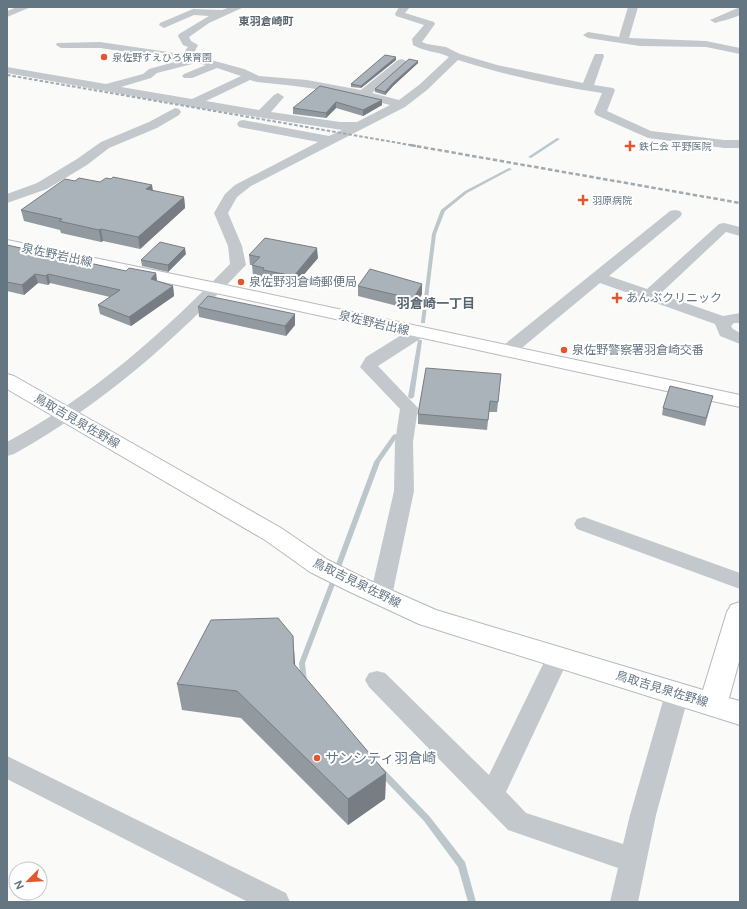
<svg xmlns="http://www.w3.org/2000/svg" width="747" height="909" font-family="Figtree,'Noto Sans JP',sans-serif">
	<rect width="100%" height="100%" fill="#fafaf8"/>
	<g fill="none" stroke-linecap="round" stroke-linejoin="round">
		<!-- stream -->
		<g fill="#bbc7cb" fill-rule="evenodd">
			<path d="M557 138 560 139 531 158 528 157Z"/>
			<path d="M509 168 512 169 467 193 445 211 436 234 425 322V323H421V322L432 234 441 210 465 191Z"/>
			<path d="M418 340H422V341L414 397 411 399 408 397Z"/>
			<path d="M395 434 398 436 380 462 341 567 340 569H336L335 567 374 462 393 435Z"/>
			<path d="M330 582H334L335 584 305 663 307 682 306 684 304 685 302 684 301 682 299 663Z"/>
			<path d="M380 767 383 768 430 817 465 862 476 902H468L458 867 424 821 377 772 376 770 377 768Z"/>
		</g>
		<!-- secondary casing -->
		<g stroke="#b3babf" stroke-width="2">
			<path id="secondary" d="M7 374 14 376 281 528 328 560 366 579 436 610 703 690 727 612 731 605 740 602V658L729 698 740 701V725L419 624 348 591 310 572 265 540 7 389Z"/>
		</g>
		<!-- primary casing -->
		<g stroke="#b5babe" stroke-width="2">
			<path id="primary" d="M7 240 216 283 740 395V407L216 293 7 250Z"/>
		</g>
		<!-- minor -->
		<g fill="#c3c8cc" fill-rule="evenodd">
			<path d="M17 7H31L7 17V11Z"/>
			<path d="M230 7H244L209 23 189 37 191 41 198 45 193 55 244 69 259 76 307 80 361 90 398 60 402 59 408 62 406 64 372 93 399 100 419 85 449 57C437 51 425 52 413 45L412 39 424 25 396 16 395 14 399 7H410L405 13 434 22 435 24 422 42 427 44 446 47 460 54 497 65 583 83 594 56 595 54H603L604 56 594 85 613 88 615 90 607 111 651 131 724 140H740V148H724L648 138 596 115 594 112 602 93C553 86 505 75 458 60L427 90 405 107 251 186 237 197 228 213 242 246 246 265 243 268C174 341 102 405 14 454L7 456V442C92 396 163 333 230 264L228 246 214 213 225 194 235 185 318 142 239 127 237 124 239 121 243 120 329 136 342 130 193 107 7 73V67L106 84 143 74 149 69 182 60 100 48H61L56 45 57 43 100 42 182 54 188 47 183 45 178 36 179 34 209 16 194 15 164 28 159 25 160 23 193 9 222 10ZM193 62 206 65 184 74 182 76 184 78H192L217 68 241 76 192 99 121 87 151 78 157 73 192 64ZM250 80 257 82C303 86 345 93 390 105L357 122H340L271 112 284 97 278 93 274 95 259 110 206 101Z"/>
			<path d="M628 7H638L629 38 706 41 740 48V54L706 47 640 46 588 38 583 35 588 32 619 37Z"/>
			<path d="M740 7V15C735 18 721 21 715 23L710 20Z"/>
			<path d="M175 108 179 109 181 112 179 115 157 128 109 148 87 165 47 189 7 203V194L37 183 77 159 101 142 149 122Z"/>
			<path d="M675 210 680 211 682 214 680 217 609 276 647 289 719 224 724 223 740 227V236L726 232 660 294 723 316 740 313V323H734L731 326 733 329 740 333V344L720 336 715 324 600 283 512 356 506 357 500 356 498 352 500 348 670 211Z"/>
			<path d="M417 328 423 329 425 333 423 337 378 366 418 408 413 442 414 491 392 596 389 602 381 604 373 602 370 596 394 491 395 442 400 409 360 367 366 357 411 329Z"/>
			<path d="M584 517 740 573V589L577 529 574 524 577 519Z"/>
			<path d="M557 649 565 652 569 658 506 792 526 813 623 844 630 815 665 694 669 687 677 684 685 687 689 694 656 815 638 902H610L618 868 508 830 369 687 365 680 369 673 377 671 385 673 489 775 549 652Z"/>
			<path d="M7 756 286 893 290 902H248L7 779Z"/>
		</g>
		<!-- secondary -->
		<use href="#secondary" fill="#fff" fill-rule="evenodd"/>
		<!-- primary -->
		<use href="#primary" fill="#fff" fill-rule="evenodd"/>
		<!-- rail-far1 -->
		<path stroke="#a2aab0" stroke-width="2" stroke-dasharray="3.5 2" stroke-linecap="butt" d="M7 75 416 146"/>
		<!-- rail -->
		<path stroke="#a2aab0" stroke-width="2.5" stroke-dasharray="4.5 2.5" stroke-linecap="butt" d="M410 145 740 203"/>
	</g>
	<!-- wall -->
	<g fill="#929a9f">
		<path d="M396 60 361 88 351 87V84Z"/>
		<path d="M418 61V63L393 86 385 95 375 92V89Z"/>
		<path d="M320 86 382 105 363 116 336 108 326 118 293 114V108Z"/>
		<path d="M75 181 152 185 153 191 184 197 185 208 140 249 103 241 101 242 61 233 60 230 24 221 21 210Z"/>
		<path d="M7 245 126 271 156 273 157 281 173 286 174 296 131 326 100 314 98 305 110 297 50 283 48 285 38 283 24 295 7 291Z"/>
		<path d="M186 254 168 272 142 266 141 260Z"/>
		<path d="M249 255 318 258 294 286 263 279V277L253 275 252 265H250Z"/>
		<path d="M358 286 422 294 413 310 358 296Z"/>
		<path d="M198 307 295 325 286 336 199 317Z"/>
		<path d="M426 368 498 402 497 412H489L487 430 418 424V414Z"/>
		<path d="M713 396 705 426 662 415 663 408Z"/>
		<path d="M295 666 386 773 385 799 348 825 241 718 182 710 177 684Z"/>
	</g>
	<!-- shaded-wall -->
	<g fill="#777d82">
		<path d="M396 57V60L361 88V86Z"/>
		<path d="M418 61V63L393 86 385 95V92L393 83Z"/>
		<path d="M382 100V105L363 116V110Z"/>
		<path d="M336 102V108L326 118V113Z"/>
		<path d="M152 185 153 196 146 189Z"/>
		<path d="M184 197 185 208 140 249 138 237Z"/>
		<path d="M101 229 103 241 101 242 99 230Z"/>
		<path d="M185 248 186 254 168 272V265Z"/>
		<path d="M317 248 318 258 294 286V276Z"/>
		<path d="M156 273 157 282 151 279Z"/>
		<path d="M35 274 38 283 24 295 22 285Z"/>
		<path d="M48 274 50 283 48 285 46 276Z"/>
		<path d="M422 284V294L413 310V299Z"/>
		<path d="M173 286 174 296 131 326 129 317Z"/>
		<path d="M295 314V325L286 336 285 326Z"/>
		<path d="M293 636 295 662 296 691 294 664Z"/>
		<path d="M386 773 385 799 348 825V799Z"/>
	</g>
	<!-- building -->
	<g fill="#aab3b9" stroke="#777d82">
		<path d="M385 55 396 57 361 86 351 84Z"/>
		<path d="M409 59 418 61 393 83 385 92 375 89Z"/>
		<path d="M320 86 382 100 363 110 336 102 326 113 293 108Z"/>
		<path d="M113 177 152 185 146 189 184 197 138 237 101 229 99 230 59 221 62 219 21 210 65 179 75 181 79 178 100 182 106 178 111 179Z"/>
		<path d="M265 238 317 248 294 276 263 270 264 268 252 265 260 257 249 255Z"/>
		<path d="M160 242 185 248 168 265 141 260Z"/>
		<path d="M7 245 126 271 129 268 156 273 151 279 173 286 129 317 98 305 120 290 48 274 46 276 35 274 22 285 7 282Z"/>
		<path d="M370 269 422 284 413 299 358 286Z"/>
		<path d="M208 296 295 314 285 326 198 307Z"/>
		<path d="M426 368 501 374 498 402 490 401 488 420 418 414Z"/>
		<path d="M670 386 713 396 706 418 663 408Z"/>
		<path d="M278 618 293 636 294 664 386 773 348 799 237 691 177 684 211 620Z"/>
	</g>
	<!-- markers -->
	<g fill="#e4572e" stroke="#fff" stroke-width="1.5">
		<circle cx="104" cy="57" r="4"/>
		<path d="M628 140h4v4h4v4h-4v4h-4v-4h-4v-4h4z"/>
		<path d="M581 194h4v4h4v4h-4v4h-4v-4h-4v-4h4z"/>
		<circle cx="241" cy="282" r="4"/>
		<path d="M615 292h4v4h4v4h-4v4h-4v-4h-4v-4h4z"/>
		<circle cx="564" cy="350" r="4"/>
		<circle cx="317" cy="758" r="4"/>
	</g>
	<g text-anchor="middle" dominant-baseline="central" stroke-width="4" stroke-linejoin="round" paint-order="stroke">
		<!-- far-poi labels -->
		<g font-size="10" fill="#657683" stroke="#fff" text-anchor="start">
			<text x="112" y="57">泉佐野すえひろ保育園</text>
			<text x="639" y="146">鉄仁会 平野医院</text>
			<text x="592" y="200">羽原病院</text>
		</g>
		<!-- far-neighbourhood labels -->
		<g font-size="11" font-weight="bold" fill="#57646e" stroke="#fff">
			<text x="266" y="21">東羽倉崎町</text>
		</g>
		<!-- street labels -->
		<g font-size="12" fill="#657683" stroke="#fff">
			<text transform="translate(57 255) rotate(12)">泉佐野岩出線</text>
			<text transform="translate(374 323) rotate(13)">泉佐野岩出線</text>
			<text transform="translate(77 421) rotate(30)">鳥取吉見泉佐野線</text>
			<text transform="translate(357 583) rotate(26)">鳥取吉見泉佐野線</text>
			<text transform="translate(662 689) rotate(17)">鳥取吉見泉佐野線</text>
		</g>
		<!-- poi labels -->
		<g font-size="12" fill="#657683" stroke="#fff" text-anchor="start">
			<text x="249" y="282">泉佐野羽倉崎郵便局</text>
			<text x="626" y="298">あんぶクリニック</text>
			<text x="572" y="350">泉佐野警察署羽倉崎交番</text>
		</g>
		<!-- neighbourhood labels -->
		<g font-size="13" font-weight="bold" fill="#57646e" stroke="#fff">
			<text x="436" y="303">羽倉崎一丁目</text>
		</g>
		<!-- near-poi labels -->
		<g font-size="14" fill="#657683" stroke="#fff" text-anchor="start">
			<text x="325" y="758">サンシティ羽倉崎</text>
		</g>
	</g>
	<!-- border -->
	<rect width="747" height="909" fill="none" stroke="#657683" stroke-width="16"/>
	<!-- north arrow -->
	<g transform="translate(28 881) rotate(246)"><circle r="19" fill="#ffffff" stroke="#c1c8cd"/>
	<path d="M0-3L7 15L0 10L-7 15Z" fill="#e4572e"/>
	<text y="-6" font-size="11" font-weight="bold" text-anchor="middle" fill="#657683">N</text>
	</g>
</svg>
